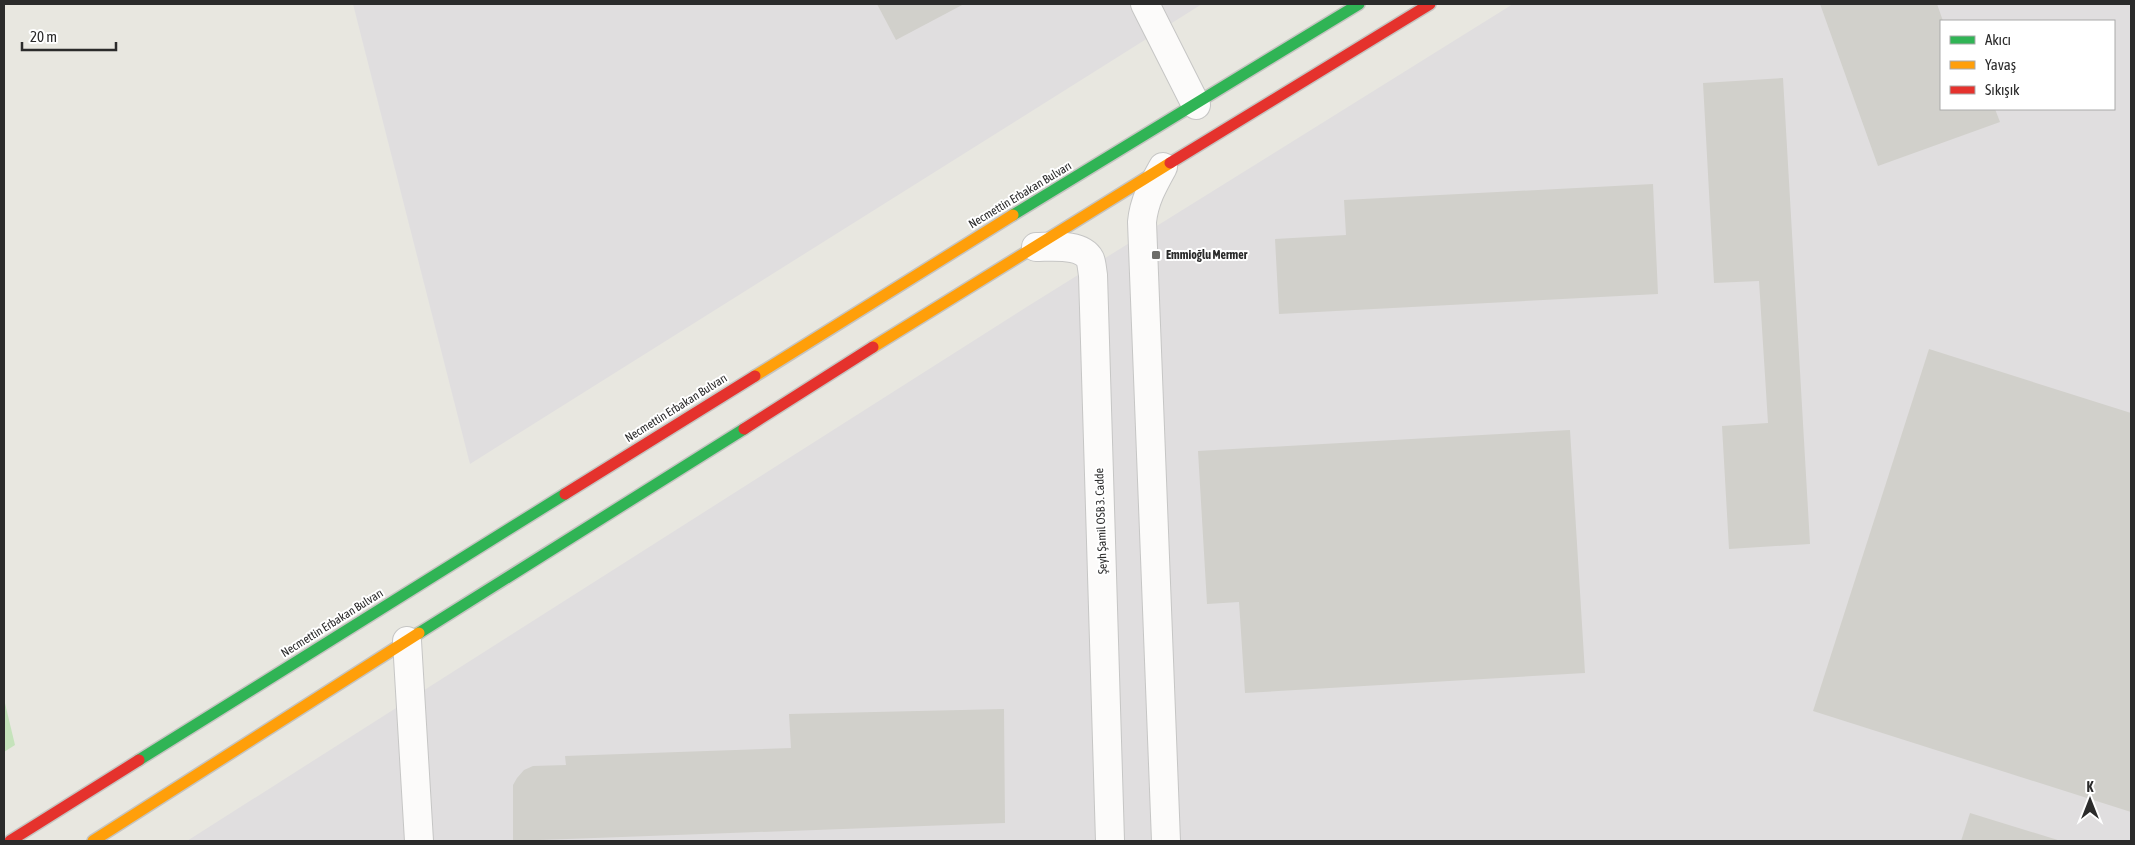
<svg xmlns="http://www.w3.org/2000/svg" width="2135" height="845" font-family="'Asap Condensed',sans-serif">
	<rect width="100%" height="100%" fill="#e8e7e0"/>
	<!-- industrial -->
	<g fill="#e0dedf" fill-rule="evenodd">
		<path d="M353 4H1202L470 464Z"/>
		<path d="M1513 4H2131V841H187L1025 308ZM1941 21H2114V109H1941Z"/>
	</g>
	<!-- green -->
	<path fill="#c5e3bb" d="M4 699 15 745 4 752Z"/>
	<!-- building -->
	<g fill="#d1d0cb">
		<path d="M877 4H964L896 40Z"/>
		<path d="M1820 4H1937L1943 21H1941V109H1995L2000 122 1878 166Z"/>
		<path d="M1783 78 1810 544 1729 549 1722 426 1768 423 1759 281 1714 283 1703 83Z"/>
		<path d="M1653 184 1658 294 1279 314 1275 239 1346 235 1344 200Z"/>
		<path d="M1929 349 2131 413V812L1813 711Z"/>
		<path d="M1570 430 1585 673 1245 693 1239 602 1207 604 1198 451Z"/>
		<path d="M1004 709 1005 823 513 841V785L517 778 524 770 533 766 566 765 565 756 791 748 789 714Z"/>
		<path d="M1970 813 2061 841H1961Z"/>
	</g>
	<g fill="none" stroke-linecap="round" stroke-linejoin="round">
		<!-- street casing -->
		<g stroke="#c6c6c5" stroke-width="30">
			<g id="street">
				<path d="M1145 4 1196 105"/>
				<path d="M1163 167C1153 185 1144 201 1142 222L1166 841"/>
				<path d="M1036 247C1051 247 1081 243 1090 259 1092 264 1092 270 1093 275L1110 841"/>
				<path d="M407 641 419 841"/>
			</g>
		</g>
		<!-- fast casing -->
		<g stroke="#c5c4c1" stroke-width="14">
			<g id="fast">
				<path d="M1013 215 1359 4"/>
				<path d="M419 633 744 429"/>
				<path d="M139 760 565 494"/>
			</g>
		</g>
		<!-- slow casing -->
		<g stroke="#c5c4c1" stroke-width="14">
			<g id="slow">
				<path d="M873 347 1170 163"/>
				<path d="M755 376 1013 215"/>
				<path d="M93 841 419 633"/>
			</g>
		</g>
		<!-- jam casing -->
		<g stroke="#c5c4c1" stroke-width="14">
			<g id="jam">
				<path d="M1170 163 1430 4"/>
				<path d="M744 429 873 347"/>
				<path d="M565 494 755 376"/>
				<path d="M10 841 139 760"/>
			</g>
		</g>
		<!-- street -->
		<use href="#street" stroke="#fcfbfa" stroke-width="28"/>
		<!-- fast -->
		<use href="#fast" stroke="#30b455" stroke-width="11"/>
		<!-- slow -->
		<use href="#slow" stroke="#ff9f0a" stroke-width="11"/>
		<!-- jam -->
		<use href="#jam" stroke="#e5322d" stroke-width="11"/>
	</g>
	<!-- markers -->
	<rect fill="#6d6d6a" stroke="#fff" stroke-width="2" x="1151" y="250" width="10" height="10" rx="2.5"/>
	<g text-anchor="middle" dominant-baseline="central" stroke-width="4" stroke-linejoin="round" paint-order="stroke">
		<!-- street labels -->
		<g font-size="12" fill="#2b2b2b" stroke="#fff">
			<text transform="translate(1020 195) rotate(-31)">Necmettin Erbakan Bulvarı</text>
			<text transform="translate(676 408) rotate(-32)">Necmettin Erbakan Bulvarı</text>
			<text transform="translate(1101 521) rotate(-92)">Şeyh Şamil OSB 3. Cadde</text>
			<text transform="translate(332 623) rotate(-32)">Necmettin Erbakan Bulvarı</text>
		</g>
		<!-- poi labels -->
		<g font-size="12" font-weight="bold" fill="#2b2b2b" stroke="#fff" text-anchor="start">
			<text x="1166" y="255">Emmioğlu Mermer</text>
		</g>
	</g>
	<!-- border -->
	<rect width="2135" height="845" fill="none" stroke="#2b2b2b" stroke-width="10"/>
	<!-- legend -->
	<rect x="1940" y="20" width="175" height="90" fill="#ffffff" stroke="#aaaaaa"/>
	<rect x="1950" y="36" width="25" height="8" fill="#30b455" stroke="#aaaaaa"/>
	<text x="1985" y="45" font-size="15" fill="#2b2b2b">Akıcı</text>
	<rect x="1950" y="61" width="25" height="8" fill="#ff9f0a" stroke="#aaaaaa"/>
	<text x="1985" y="70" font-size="15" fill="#2b2b2b">Yavaş</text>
	<rect x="1950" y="86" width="25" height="8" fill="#e5322d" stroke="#aaaaaa"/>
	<text x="1985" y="95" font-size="15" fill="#2b2b2b">Sıkışık</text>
	<!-- north arrow -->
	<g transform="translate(2090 800)" stroke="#ffffff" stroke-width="4" paint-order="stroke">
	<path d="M0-4L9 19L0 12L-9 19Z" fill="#2b2b2b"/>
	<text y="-8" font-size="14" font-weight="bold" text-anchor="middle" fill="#2b2b2b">K</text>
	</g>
	<!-- scale -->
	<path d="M22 42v8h94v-8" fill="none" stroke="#2b2b2b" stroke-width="2.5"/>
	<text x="30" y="42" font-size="15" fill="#2b2b2b" stroke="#ffffff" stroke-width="4" paint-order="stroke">20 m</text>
</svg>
